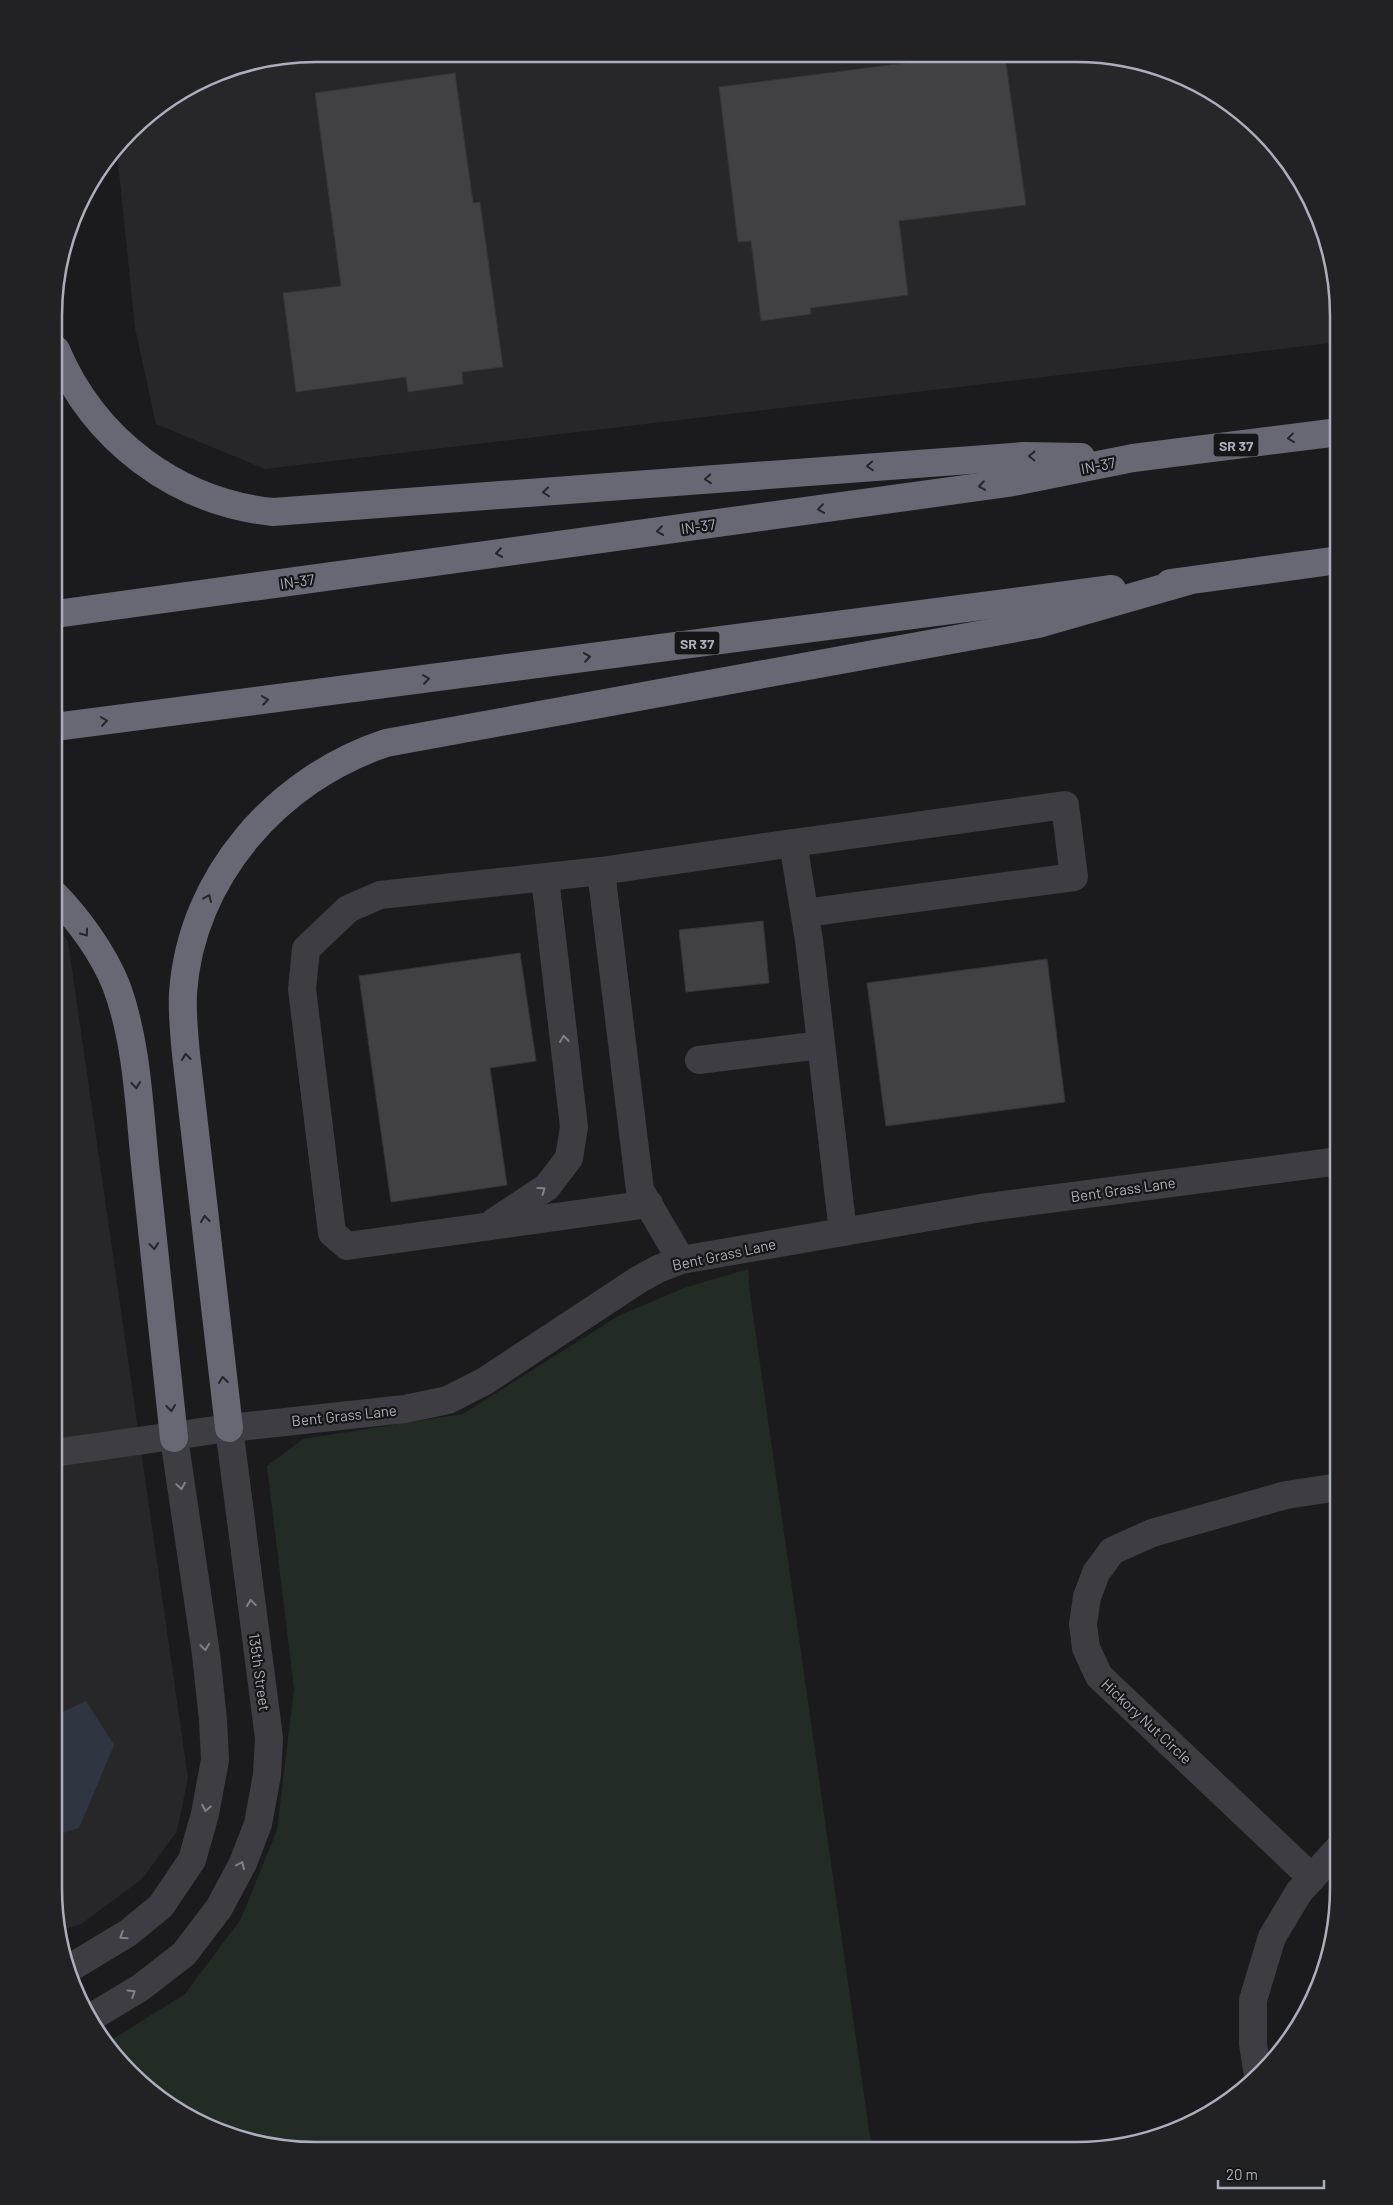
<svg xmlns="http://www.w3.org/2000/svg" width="1393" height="2205" font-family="Barlow,sans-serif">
	<rect width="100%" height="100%" fill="#1b1b1d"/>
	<!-- built -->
	<g fill="#27272a">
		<path d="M316 54 1111 56 1177 74 1236 108 1285 156 1319 215 1339 316V342L265 469 156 424 135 328 117 153 143 119 216 74Z"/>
		<path d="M55 925 68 941 188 1778 177 1831 142 1879 81 1924 62 1930 54 1889Z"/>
	</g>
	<!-- green -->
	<path fill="#222c25" d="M748 1269 750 1294 872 2151 282 2149 216 2131 157 2097 105 2044 185 1994 241 1919 277 1830 294 1689 267 1466 303 1439 463 1414 618 1316 684 1288Z"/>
	<!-- water -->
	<path fill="#2f3642" d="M86 1701 114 1745 79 1828 54 1836V1716Z"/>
	<!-- building -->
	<g fill="#404045" stroke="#363539">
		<path d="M959 56H1005L1026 205 899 221 908 295 810 308 811 314 761 321 751 241 738 242 719 87Z"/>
		<path d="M455 73 473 203 480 202 503 367 462 372 463 384 408 392 406 377 296 392 283 293 341 286 315 93Z"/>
		<path d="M763 921 769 983 686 992 679 930Z"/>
		<path d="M520 953 536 1061 490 1068 507 1185 391 1202 359 976Z"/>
		<path d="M1047 959 1065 1102 886 1126 867 983Z"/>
	</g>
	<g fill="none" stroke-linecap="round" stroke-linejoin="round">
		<!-- minor -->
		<g stroke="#3e3d44" stroke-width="28">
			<path d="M793 843 1065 805 1074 877 805 913"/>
			<path d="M601 871 793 843 809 940 843 1232"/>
			<path d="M699 1060 821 1045"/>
			<path d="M649 1204 347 1246 332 1233 302 989 306 949 348 909 380 895 601 871 640 1190 681 1260"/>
			<path d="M494 1222 547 1187 569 1158 574 1127 545 878"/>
			<path d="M54 1453 229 1428 405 1409 448 1400 485 1381 638 1280 658 1269 681 1260 981 1208 1339 1161"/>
			<path d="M1312 1878 1099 1676 1086 1648 1083 1624 1087 1597 1096 1573 1112 1551 1152 1533 1286 1495 1339 1487"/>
			<path d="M70 1968 128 1933 161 1906 192 1860 205 1814 215 1760 213 1720 206 1654 174 1438"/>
			<path d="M90 2018 140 1988 184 1954 219 1908 243 1863 258 1824 267 1775 269 1738 229 1428"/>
			<path d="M1258 2075 1253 2044V2000L1272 1937 1299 1892 1339 1848"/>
		</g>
		<!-- highway -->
		<g stroke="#676874" stroke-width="28">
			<path d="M56 350C94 440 176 502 273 512L1024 456 1081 457"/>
			<path d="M1170 583 1339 560"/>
			<path d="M56 614 1008 483 1133 458 1339 432"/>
			<path d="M55 727 1112 589"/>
			<path d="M55 895C79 920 103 953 116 985 137 1041 139 1105 145 1164 154 1255 164 1346 174 1438"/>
			<path d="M229 1428 186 1054C184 1034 182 1013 183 993 191 876 278 779 386 743L1038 624 1188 581"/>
		</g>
	</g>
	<!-- one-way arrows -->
	<defs><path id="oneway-chevron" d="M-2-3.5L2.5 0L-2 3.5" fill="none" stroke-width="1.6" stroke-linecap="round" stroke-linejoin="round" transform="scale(1.25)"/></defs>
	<g stroke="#26262a">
		<use href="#oneway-chevron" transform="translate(1291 438) rotate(173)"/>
		<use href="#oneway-chevron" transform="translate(1032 456) rotate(-179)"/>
		<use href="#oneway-chevron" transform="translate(870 466) rotate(176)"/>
		<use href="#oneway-chevron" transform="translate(708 479) rotate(175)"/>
		<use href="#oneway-chevron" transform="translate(982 486) rotate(172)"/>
		<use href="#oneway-chevron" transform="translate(546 492) rotate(175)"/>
		<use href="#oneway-chevron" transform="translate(821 509) rotate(172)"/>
		<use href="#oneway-chevron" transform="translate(660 531) rotate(172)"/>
		<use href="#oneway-chevron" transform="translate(499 553) rotate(172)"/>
		<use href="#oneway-chevron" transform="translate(587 657) rotate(-8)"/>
		<use href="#oneway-chevron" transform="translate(426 679) rotate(-8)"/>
		<use href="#oneway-chevron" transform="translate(265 700) rotate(-8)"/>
		<use href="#oneway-chevron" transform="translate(104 721) rotate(-8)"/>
		<use href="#oneway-chevron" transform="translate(208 898) rotate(-67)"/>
		<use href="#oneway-chevron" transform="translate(85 933) rotate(54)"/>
		<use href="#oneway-chevron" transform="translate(186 1057) rotate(-96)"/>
		<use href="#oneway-chevron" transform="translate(136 1085) rotate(84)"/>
		<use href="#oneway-chevron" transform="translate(205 1219) rotate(-97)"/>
		<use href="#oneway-chevron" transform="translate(154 1246) rotate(84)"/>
		<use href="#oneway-chevron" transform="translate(223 1380) rotate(-97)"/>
		<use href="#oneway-chevron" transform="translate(171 1408) rotate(84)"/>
	</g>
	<g stroke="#81818d">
		<use href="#oneway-chevron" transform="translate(564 1039) rotate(-97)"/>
		<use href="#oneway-chevron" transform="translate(542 1190) rotate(-36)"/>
		<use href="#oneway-chevron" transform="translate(181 1486) rotate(81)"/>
		<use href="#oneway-chevron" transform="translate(251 1603) rotate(-97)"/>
		<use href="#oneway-chevron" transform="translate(205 1647) rotate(82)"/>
		<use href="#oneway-chevron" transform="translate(206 1808) rotate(101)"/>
		<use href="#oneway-chevron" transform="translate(241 1865) rotate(-65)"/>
		<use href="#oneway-chevron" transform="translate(123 1936) rotate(147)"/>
		<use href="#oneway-chevron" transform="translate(132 1993) rotate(-32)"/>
	</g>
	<g text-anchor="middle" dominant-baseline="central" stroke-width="4.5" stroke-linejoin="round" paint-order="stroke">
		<!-- shield labels -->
		<g fill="#161618" stroke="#80808c" stroke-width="1">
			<rect x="1213.5" y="433.5" width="45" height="23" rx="4"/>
			<rect x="674.5" y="631.5" width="45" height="23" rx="4"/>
		</g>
		<g font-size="14" font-weight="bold" fill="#adaebd">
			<text x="1236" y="445">SR 37</text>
			<text x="697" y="643">SR 37</text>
		</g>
		<!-- street labels -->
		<g font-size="15" fill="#adaebd" stroke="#161618">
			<text transform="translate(1098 465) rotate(-11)">IN-37</text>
			<text transform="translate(698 526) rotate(-8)">IN-37</text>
			<text transform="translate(297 581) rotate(-8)">IN-37</text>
			<text transform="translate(1123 1189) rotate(-8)">Bent Grass Lane</text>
			<text transform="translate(724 1254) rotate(-12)">Bent Grass Lane</text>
			<text transform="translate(344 1415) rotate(-6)">Bent Grass Lane</text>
			<text transform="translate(260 1672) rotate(82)">135th Street</text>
			<text transform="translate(1147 1721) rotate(43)">Hickory Nut Circle</text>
		</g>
	</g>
	<!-- crop -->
	<path d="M0 0H1393V2205H0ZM316 62H1076A254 254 0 0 1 1330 316V1888A254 254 0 0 1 1076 2142H316A254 254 0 0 1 62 1888V316A254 254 0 0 1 316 62Z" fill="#222225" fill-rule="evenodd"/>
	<path fill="none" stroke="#adaebd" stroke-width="2.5" d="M316 62H1076A254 254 0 0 1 1330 316V1888A254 254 0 0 1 1076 2142H316A254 254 0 0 1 62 1888V316A254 254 0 0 1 316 62Z"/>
	<!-- scale -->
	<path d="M1218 2180v8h106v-8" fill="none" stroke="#adaebd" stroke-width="2.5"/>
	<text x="1226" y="2180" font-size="15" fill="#adaebd" stroke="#161618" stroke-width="4" paint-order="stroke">20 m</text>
</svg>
